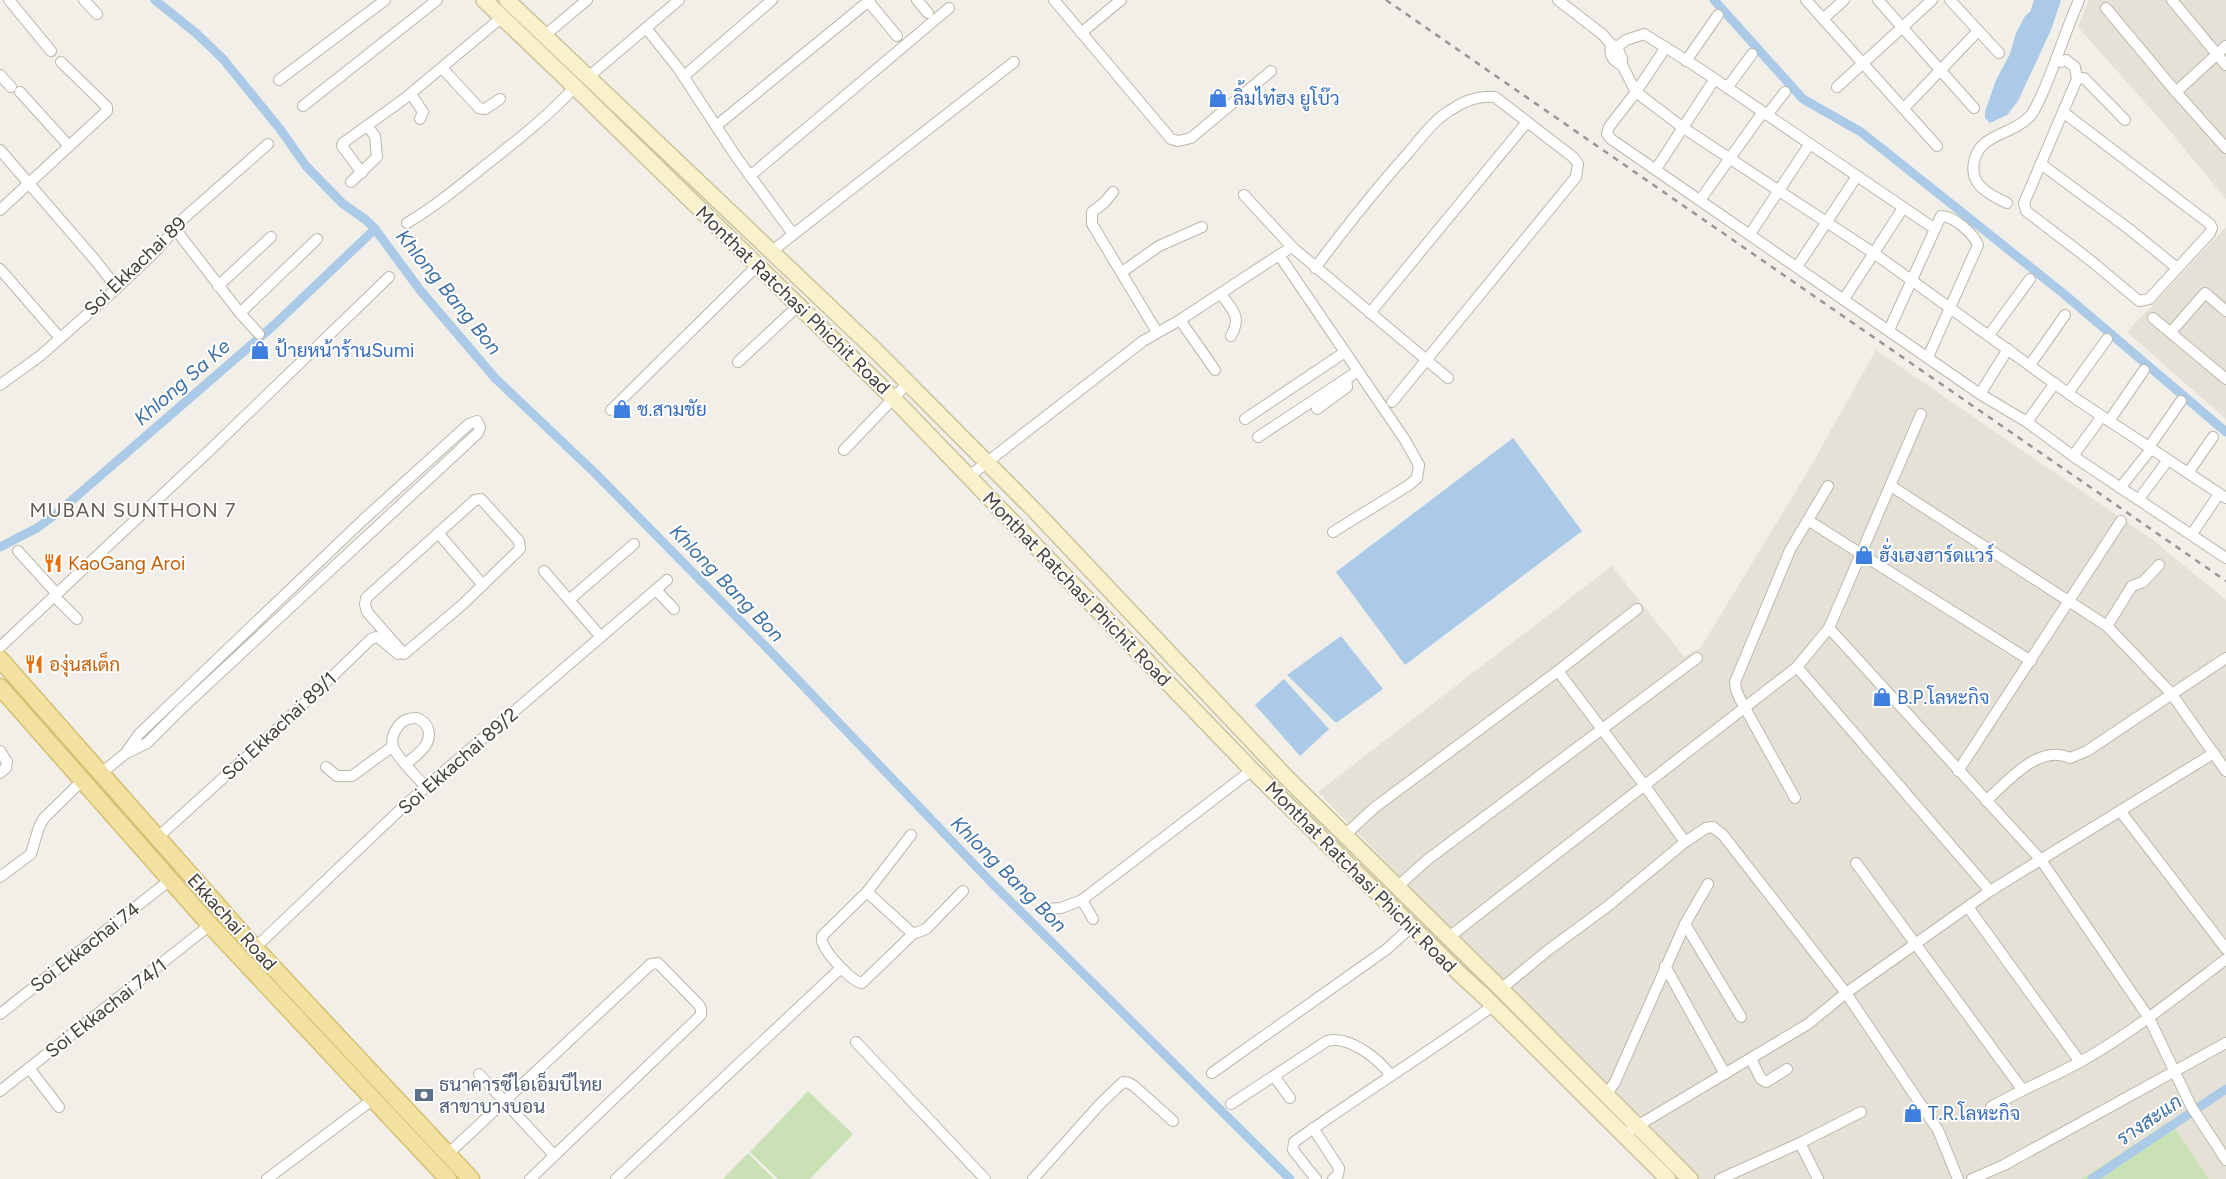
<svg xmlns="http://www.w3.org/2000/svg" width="2226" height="1179" font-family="Figtree,Sarabun,sans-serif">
	<rect width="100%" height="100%" fill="#f2efe8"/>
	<!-- residential -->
	<g fill="#e5e1d6">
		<path d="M2089 0H2226V199L2164 124 2078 27Z"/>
		<path d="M2226 227V419L2127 332Z"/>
		<path d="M1876 350 2153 540 2226 600V1179H2209L2170 1121 2081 1179H1694L1318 792 1612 566 1684 657 1701 647 1807 473Z"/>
	</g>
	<!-- green -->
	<g fill="#cae1b5">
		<path d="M808 1091 853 1134 810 1179H778L750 1152Z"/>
		<path d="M2170 1121 2209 1179H2081Z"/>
		<path d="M748 1153 774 1179H723Z"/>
	</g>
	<!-- water -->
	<g fill="#abcae7">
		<path d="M2034 0H2061L2051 30 2018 101 2007 115 1990 123 1985 118V112L1996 80 2010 54 2016 33 2025 16 2030 12Z"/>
		<path d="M1513 438 1582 531 1405 665 1336 572Z"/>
		<path d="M1341 636 1383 689 1336 723 1287 675Z"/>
		<path d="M1284 679 1329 729 1300 756 1255 705Z"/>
	</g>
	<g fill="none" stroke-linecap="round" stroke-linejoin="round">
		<!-- canal -->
		<g stroke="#abcae7" stroke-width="9">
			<path d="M155 0 197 34 223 59 280 129 306 166 342 203 366 220 375 229 420 290 495 378 596 474 772 653 990 881 1290 1179"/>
			<path d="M1714 0 1803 99 1861 132 1974 222 2064 294 2226 432"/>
			<path d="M0 547 37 528 56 514 273 326 375 229"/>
			<path d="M2092 1179 2226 1089"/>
		</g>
		<!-- street casing -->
		<g stroke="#bcb7ab" stroke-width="12">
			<g id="street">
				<path d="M9 0 51 51"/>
				<path d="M84 0 97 14"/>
				<path d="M917 0 928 13"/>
				<path d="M1054 0 1171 139 1178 141 1191 138 1271 71"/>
				<path d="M1558 0 1602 34 1611 44 1617 47 1622 59V65L1636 92 1682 127 1875 254 2076 399 2226 498"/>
				<path d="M1806 0 1937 146"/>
				<path d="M1878 0 1974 108"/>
				<path d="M1950 0 1999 53"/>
				<path d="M2172 0 2226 65"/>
				<path d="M868 1 897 36"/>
				<path d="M2106 8 2176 92 2226 148"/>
				<path d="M1823 19 1844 0"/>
				<path d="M646 28 679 0"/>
				<path d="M1081 33 1121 0"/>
				<path d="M544 36 587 0"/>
				<path d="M1611 44C1609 54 1612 61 1622 65"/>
				<path d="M1617 47 1626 40 1644 34 1697 67 1935 229"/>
				<path d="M1666 47 1636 92 1609 127 1607 134 1611 139 1980 394 2027 422 2073 456 2226 558"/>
				<path d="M1686 61 1718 15"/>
				<path d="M2061 62 2066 60 2075 67 2077 79 2024 203 2026 211 2090 260 2139 301 2149 299 2210 233 2212 228 2210 224 2063 112"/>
				<path d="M442 68 479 108 485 109 500 99"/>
				<path d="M0 75 11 87"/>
				<path d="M684 76 772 0"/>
				<path d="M587 78 646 28 678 68 737 158 793 234"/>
				<path d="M2077 79 2084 78 2125 120"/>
				<path d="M279 80 385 0"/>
				<path d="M1837 87 1932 0"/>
				<path d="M1727 88 1752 54"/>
				<path d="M20 92 69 146"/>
				<path d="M2176 92 2226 46"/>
				<path d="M411 94 423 112 420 119"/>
				<path d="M303 106 437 0"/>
				<path d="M1904 108 1978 31"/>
				<path d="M1767 115 1785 92"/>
				<path d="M716 126 870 0"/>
				<path d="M0 150 95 260 117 288"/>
				<path d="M2041 164 2129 229 2177 268"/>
				<path d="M1656 169 1714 80"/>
				<path d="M362 173 342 146 343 143 404 99 501 18"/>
				<path d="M750 176 949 8"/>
				<path d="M351 182 377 157 375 136 367 126"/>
				<path d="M1113 192 1105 202 1092 212V224L1157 332"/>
				<path d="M1244 195 1292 247"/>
				<path d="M1700 200 1763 112"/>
				<path d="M2007 203C1990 195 1969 185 1974 162 1979 133 2014 135 2030 116 2036 109 2039 100 2043 92 2056 62 2066 30 2079 0"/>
				<path d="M0 210 107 111V107L61 62"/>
				<path d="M407 223C434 207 457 188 482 168 515 142 547 117 575 87"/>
				<path d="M176 230 240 313 259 334"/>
				<path d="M1750 234 1809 145"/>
				<path d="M772 251 1014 62"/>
				<path d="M1279 255 1292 247 1448 378"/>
				<path d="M1797 267 1857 176"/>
				<path d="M1315 268C1345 228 1376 189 1409 152 1421 138 1433 121 1449 111 1463 101 1478 95 1495 97L1574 158 1578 164 1576 177 1392 402"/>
				<path d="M0 269 60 338"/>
				<path d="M1122 272 1159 246 1202 227"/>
				<path d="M218 286 271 237"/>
				<path d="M1221 294C1233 311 1242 316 1231 336"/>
				<path d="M1844 299 1903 208"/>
				<path d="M240 313 317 239"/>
				<path d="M1370 313 1527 122"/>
				<path d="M2153 318 2226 379"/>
				<path d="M1180 320 1215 370"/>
				<path d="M1889 330 1941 216C1954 216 1973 233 1978 245L1928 357"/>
				<path d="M2171 332 2205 293 2226 311"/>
				<path d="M1989 335 2030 279"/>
				<path d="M738 362 799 305"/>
				<path d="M2030 365 2065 315"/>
				<path d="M0 385 40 356 117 288 158 249 184 218 268 144"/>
				<path d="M2068 393 2107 339"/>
				<path d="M1980 394 2008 349"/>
				<path d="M1317 409 1347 387 1346 379"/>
				<path d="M611 410 758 265"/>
				<path d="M1245 419 1345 352"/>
				<path d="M2109 421 2144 370"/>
				<path d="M2027 422 2055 383"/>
				<path d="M1258 437 1358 371"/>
				<path d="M2149 447 2181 401"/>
				<path d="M844 450 908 383"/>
				<path d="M2073 456 2102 416"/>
				<path d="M2188 473 2213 437"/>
				<path d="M968 477 1143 341 1180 320 1279 255 1405 440 1419 465 1417 478 1409 485 1333 532"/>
				<path d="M1891 486 2107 626 2171 693 2226 771"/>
				<path d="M2120 488 2151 449"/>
				<path d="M481 499 519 541 520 549 462 605 404 654 367 612 365 604 366 598 475 500Z"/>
				<path d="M2139 499 2168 460"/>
				<path d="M1809 521 2031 661"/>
				<path d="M438 533 483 585"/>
				<path d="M2192 534 2219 494"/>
				<path d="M18 551 57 594"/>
				<path d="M544 571 601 637"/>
				<path d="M656 590 674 609"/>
				<path d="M54 596 77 619"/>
				<path d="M569 600 634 544"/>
				<path d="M2107 626 2132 586 2143 582 2159 565"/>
				<path d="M1829 628 2041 860 2149 1018 2191 1106 2226 1160"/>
				<path d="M0 647 210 450 389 277"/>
				<path d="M1797 667 1990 891"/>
				<path d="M1558 671 1645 786 1685 842"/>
				<path d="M0 751 7 762 6 768 0 773"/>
				<path d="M406 764C417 754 433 745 428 729 426 723 422 720 417 718 408 718 402 720 397 728 393 733 391 741 393 747 398 759 417 777 426 787"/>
				<path d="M326 767 337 776H352L393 746"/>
				<path d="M1958 771 2121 521"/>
				<path d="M100 774 125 754 147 743 181 709 478 433 480 427 477 421 469 424 363 520 139 734 125 754"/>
				<path d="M1795 798 1740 699 1736 690 1735 682 1790 550 1828 486"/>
				<path d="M1986 801C2007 782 2039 743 2070 758L2087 751 2226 658"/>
				<path d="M2121 812 2226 949"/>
				<path d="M1345 835 1374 808 1558 671 1637 609"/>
				<path d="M157 838 287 720 371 639 376 637 379 638 398 654"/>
				<path d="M1856 863 2022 1089"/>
				<path d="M0 877 31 854 39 827 44 818 83 780"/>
				<path d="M1397 887 1427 860 1697 658"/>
				<path d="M867 892 911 835"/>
				<path d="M1082 900 1093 919"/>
				<path d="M1968 907 2080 1062"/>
				<path d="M1044 909 1061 908 1082 900 1252 770"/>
				<path d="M1685 924 1741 1017"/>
				<path d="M913 934 867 892 822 936V940C824 952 851 981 862 983L913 934 926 929 963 891"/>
				<path d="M1449 937 1797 667 1829 628 1921 414"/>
				<path d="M255 948 405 805 667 580"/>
				<path d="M1665 966 1725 1074"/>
				<path d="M1501 989 1547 951 1608 906 1685 842 1706 828 1713 827 1723 835 1846 993 1938 1130 1958 1179"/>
				<path d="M0 1014 170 880"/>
				<path d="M856 1042 985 1179"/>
				<path d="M1751 1059 1761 1079 1766 1082 1787 1069"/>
				<path d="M29 1068 59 1107"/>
				<path d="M1212 1073 1387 949 1411 927"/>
				<path d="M479 1074 554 1155"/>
				<path d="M1274 1076 1290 1098"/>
				<path d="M0 1091 210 925"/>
				<path d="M1606 1095 1615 1082 1685 924 1708 884"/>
				<path d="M1231 1104 1327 1041C1349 1035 1379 1059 1391 1076"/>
				<path d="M1991 1107C2020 1090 2051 1078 2080 1062 2132 1033 2179 995 2226 959"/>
				<path d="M1313 1128 1339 1168 1338 1175 1333 1179"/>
				<path d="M1632 1129 1808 1024 1846 993 1990 891 2214 753"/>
				<path d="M1800 1143 1818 1179"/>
				<path d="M448 1154 651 964 658 963 699 1005 701 1009V1015L530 1179"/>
				<path d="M267 1179 372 1100"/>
				<path d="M616 1179 841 968"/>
				<path d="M1033 1179 1100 1104 1123 1082 1129 1083 1134 1086 1173 1121"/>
				<path d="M1316 1179 1293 1150 1294 1142C1360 1095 1428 1053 1494 1005"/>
				<path d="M1720 1179 1800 1143 1861 1112"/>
				<path d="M1972 1179 2004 1165 2226 1043"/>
			</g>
		</g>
		<!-- secondary casing -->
		<g stroke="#ccc49c" stroke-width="18">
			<g id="secondary">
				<path d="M484 0 575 87 894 399 1252 770 1462 976 1484 996 1668 1179"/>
				<path d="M507 0 876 351 1037 513 1287 778 1501 989 1690 1179"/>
			</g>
		</g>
		<!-- primary casing -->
		<g stroke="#d5bf72" stroke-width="19">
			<g id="primary">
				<path d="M0 659 255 948 471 1179"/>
				<path d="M0 687 210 925 448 1179"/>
			</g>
		</g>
		<!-- street -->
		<use href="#street" stroke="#fff" stroke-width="10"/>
		<!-- secondary -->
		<use href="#secondary" stroke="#f8f1cb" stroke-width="15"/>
		<!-- primary -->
		<use href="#primary" stroke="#f2e1a0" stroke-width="16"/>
		<!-- rail -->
		<path stroke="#969696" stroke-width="2.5" stroke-dasharray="6 6" stroke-linecap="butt" d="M1386 0 2226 581"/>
	</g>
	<!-- icons -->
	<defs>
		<g id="shop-bare" transform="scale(1.5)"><path d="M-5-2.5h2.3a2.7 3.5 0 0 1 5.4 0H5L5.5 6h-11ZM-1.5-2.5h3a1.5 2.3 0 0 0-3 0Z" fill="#3f7fe0" stroke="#fff" stroke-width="2.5" paint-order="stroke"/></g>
		<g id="restaurant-bare" transform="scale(1.5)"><path d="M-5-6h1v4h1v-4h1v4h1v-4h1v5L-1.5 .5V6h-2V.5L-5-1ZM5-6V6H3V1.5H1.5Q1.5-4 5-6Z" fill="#e8710a" stroke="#fff" stroke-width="2.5" paint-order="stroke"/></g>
		<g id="bank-bare" transform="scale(1.5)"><path d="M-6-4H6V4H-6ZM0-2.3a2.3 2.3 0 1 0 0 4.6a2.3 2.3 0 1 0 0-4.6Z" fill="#5c6f8a" stroke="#fff" stroke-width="2.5" paint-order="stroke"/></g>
	</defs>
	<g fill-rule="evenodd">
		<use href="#shop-bare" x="1218" y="98"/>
		<use href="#shop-bare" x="260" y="350"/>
		<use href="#shop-bare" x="622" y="409"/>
		<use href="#shop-bare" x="1864" y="555"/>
		<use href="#restaurant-bare" x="53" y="563"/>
		<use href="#restaurant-bare" x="34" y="664"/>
		<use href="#shop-bare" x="1882" y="697"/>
		<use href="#bank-bare" x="424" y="1095"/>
		<use href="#shop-bare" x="1913" y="1113"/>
	</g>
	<g text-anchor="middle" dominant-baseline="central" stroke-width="4" stroke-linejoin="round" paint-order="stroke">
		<!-- shop labels -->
		<g font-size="19" fill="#366cbe" stroke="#fff" text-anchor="start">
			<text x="1233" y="98">ลิ้มไท๋ฮง ยูโบ๊ว</text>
			<text x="275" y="350">ป้ายหน้าร้านSumi</text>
			<text x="637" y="409">ช.สามชัย</text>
			<text x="1879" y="555">ฮั่งเฮงฮาร์ดแวร์</text>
			<text x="1897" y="697">B.P.โลหะกิจ</text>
			<text x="1928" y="1113">T.R.โลหะกิจ</text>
		</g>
		<!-- street labels -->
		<g font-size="19" fill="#444037" stroke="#fff">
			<text transform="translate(135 266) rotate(-44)">Soi Ekkachai 89</text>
			<text transform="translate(793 300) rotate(44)">Monthat Ratchasi Phichit Road</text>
			<text transform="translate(1077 589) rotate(46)">Monthat Ratchasi Phichit Road</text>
			<text transform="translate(279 726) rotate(-43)">Soi Ekkachai 89/1</text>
			<text transform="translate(458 761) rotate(-41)">Soi Ekkachai 89/2</text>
			<text transform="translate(1361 877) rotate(45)">Monthat Ratchasi Phichit Road</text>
			<text transform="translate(232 922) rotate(48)">Ekkachai Road</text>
			<text transform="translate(85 947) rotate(-38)">Soi Ekkachai 74</text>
			<text transform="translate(106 1008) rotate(-38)">Soi Ekkachai 74/1</text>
		</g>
		<!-- food labels -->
		<g font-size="19" fill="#c56008" stroke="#fff" text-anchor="start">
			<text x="68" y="563">KaoGang Aroi</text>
			<text x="49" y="664">องุ่นสเต็ก</text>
		</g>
		<!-- service labels -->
		<g font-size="19" fill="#4e5e75" stroke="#fff" text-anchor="start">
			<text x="439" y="1084">ธนาคารซีไอเอ็มบีไทย<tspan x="439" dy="22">สาขาบางบอน</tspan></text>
		</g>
		<!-- water labels -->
		<g font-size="20" font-style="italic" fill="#3d70a3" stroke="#fff">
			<text transform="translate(449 292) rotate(51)">Khlong Bang Bon</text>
			<text transform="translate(182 382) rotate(-41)">Khlong Sa Ke</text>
			<text transform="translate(727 583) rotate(46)">Khlong Bang Bon</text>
			<text transform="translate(1009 874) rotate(45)">Khlong Bang Bon</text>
			<text transform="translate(2149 1120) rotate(-34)">รางสะแก</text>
		</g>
		<!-- neighbourhood labels -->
		<g font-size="20" letter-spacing="1" fill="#655e50" stroke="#fff">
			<text x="133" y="510">MUBAN SUNTHON 7</text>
		</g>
	</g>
</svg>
